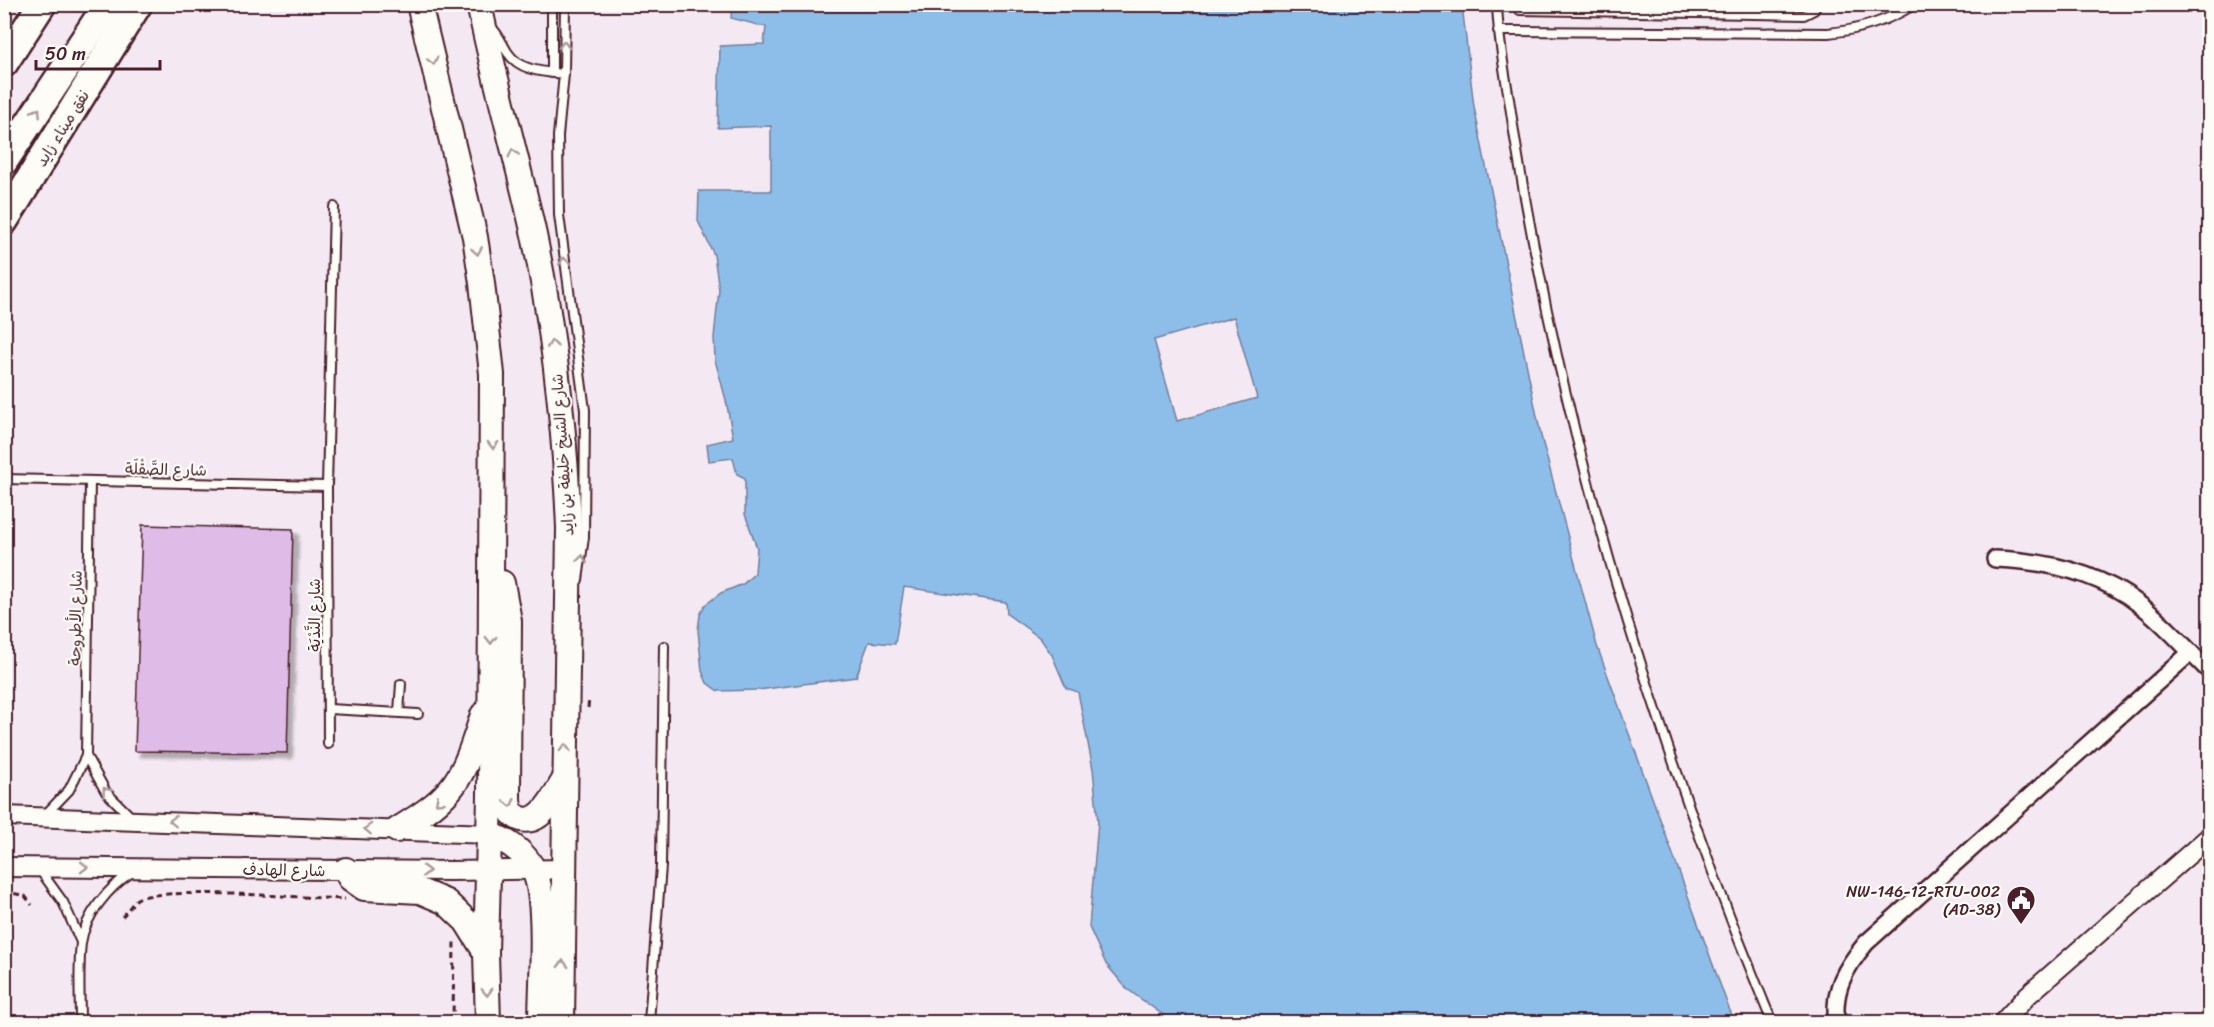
<svg xmlns="http://www.w3.org/2000/svg" width="2214" height="1027" font-family="Sriracha,'Playpen Sans Arabic',sans-serif">
	<defs>
		<filter id="shadow"><feDropShadow dx="5.5" dy="5.5" stdDeviation="1.5" flood-color="#0004"/></filter>
	</defs>
	<rect width="100%" height="100%" fill="#f4e9f2"/>
	<filter id="ink" filterUnits="userSpaceOnUse"><feTurbulence type="fractalNoise" baseFrequency=".0167" numOctaves="2"/><feDisplacementMap in="SourceGraphic" scale="12" xChannelSelector="R" yChannelSelector="G"/><feConvolveMatrix kernelMatrix="1 2 1 2 8 2 1 2 1" color-interpolation-filters="sRGB"/></filter>
	<g filter="url(#ink)">
		<!-- water -->
		<path fill="#8dbee9" stroke="#727e9d" stroke-width="1.5" fill-rule="evenodd" d="M732 5H1462L1474 107 1541 436 1597 646 1728 1006 1735 1022H1173L1127 989 1106 964 1089 927 1098 822 1093 769 1078 692 1066 688 1052 655 1040 638 1007 614 1006 602 904 587 895 644 869 642 856 677 758 690 718 691 707 683 702 671 698 630 700 615 705 605 721 593 743 584 755 573 757 548 745 514V478L737 474 733 458 709 461 707 444 733 438 726 400 715 360 714 337 719 290 714 255 698 221 699 191H771V126L718 128 720 46 764 44 766 27 731 18ZM1234 317 1257 398 1177 421 1154 340Z"/>
		<!-- building -->
		<path fill="#dfbce7" stroke="#4a1f2b" stroke-width="1.5" filter="url(#shadow)" d="M142 525 293 529 287 753 135 751Z"/>
		<g fill="none" stroke-linecap="round" stroke-linejoin="round">
			<!-- service casing -->
			<g stroke="#4a1f2b" stroke-width="12">
				<g id="service">
					<path d="M565 4 564 74 558 136 559 215 585 410 584 537 578 580"/>
					<path d="M1497 4C1498 37 1504 68 1509 99 1516 147 1524 194 1533 241 1584 508 1668 771 1772 1022"/>
					<path d="M2203 4 2210 12"/>
					<path d="M1520 10 1804 15 1814 10 1817 4"/>
					<path d="M490 26C499 34 502 44 508 53 520 71 544 72 564 74"/>
					<path d="M1498 31 1828 33C1860 30 1888 21 1915 4"/>
					<path d="M552 73V4"/>
					<path d="M4 479 327 486"/>
					<path d="M329 709 418 714"/>
					<path d="M399 712 401 684"/>
					<path d="M328 744 327 486 334 207"/>
					<path d="M86 756 106 792 131 817"/>
					<path d="M46 814 69 790 86 756 90 481"/>
					<path d="M40 870 63 902 81 942"/>
					<path d="M80 1022C80 997 78 969 81 943 85 915 109 887 132 872"/>
					<path d="M327 1022V1019"/>
					<path d="M649 1022 661 866 664 646"/>
				</g>
			</g>
			<!-- minor casing -->
			<g stroke="#4a1f2b" stroke-width="20">
				<g id="minor">
					<path d="M1995 559C2045 561 2099 573 2139 604 2165 623 2187 650 2210 672"/>
					<path d="M1837 1022C1832 990 1846 967 1866 943L2190 653"/>
				</g>
			</g>
			<!-- tertiary casing -->
			<g stroke="#4a1f2b" stroke-width="22">
				<g id="tertiary">
					<path d="M4 816 489 834"/>
					<path d="M4 867 452 871 564 869"/>
					<path d="M2003 1022 2028 995 2210 836"/>
				</g>
			</g>
			<!-- primary casing -->
			<g stroke="#4a1f2b" stroke-width="28">
				<g id="primary">
					<path d="M419 4 475 237 482 283 492 374 490 796 486 953 488 1022"/>
					<path d="M479 4C495 82 517 158 534 235 554 331 565 430 569 528L562 1022"/>
					<path d="M502 583 509 621 508 796C508 805 509 813 517 817 540 830 555 794 565 779"/>
					<path d="M397 830C457 794 462 780 483 715"/>
					<path d="M489 834C508 841 525 852 534 871 548 897 541 989 541 1022"/>
					<path d="M346 870 350 878 364 888 420 891 446 902 466 921 486 953"/>
				</g>
			</g>
			<!-- motorway casing -->
			<g stroke="#4a1f2b" stroke-width="32">
				<g id="motorway">
					<path d="M4 63 42 4"/>
					<path d="M4 161 108 4"/>
					<path d="M4 221 138 4"/>
				</g>
			</g>
			<!-- path -->
			<g stroke="#4a1f2b" stroke-width="3" stroke-dasharray="6 4.5" stroke-linecap="butt">
				<path d="M588 708 589 698"/>
				<path d="M4 891 25 896 32 905"/>
				<path d="M122 917C127 912 132 903 137 899 156 887 313 898 345 899"/>
				<path d="M453 1022 454 940"/>
			</g>
			<!-- service -->
			<use href="#service" stroke="#fdfcf7" stroke-width="8"/>
			<!-- minor -->
			<use href="#minor" stroke="#fdfcf7" stroke-width="15"/>
			<!-- tertiary -->
			<use href="#tertiary" stroke="#fdfcf7" stroke-width="18"/>
			<!-- primary -->
			<use href="#primary" stroke="#fdfcf7" stroke-width="24"/>
			<!-- motorway -->
			<use href="#motorway" stroke="#fdfcf7" stroke-width="27"/>
		</g>
		<!-- one-way arrows -->
		<defs><path id="oneway-chevron" d="M-2-3.5L2.5 0L-2 3.5" fill="none" stroke-width="1.6" stroke-linecap="round" stroke-linejoin="round" transform="scale(1.5)"/></defs>
		<g stroke="#ac999b">
			<use href="#oneway-chevron" transform="translate(564 45) rotate(-89)"/>
			<use href="#oneway-chevron" transform="translate(433 61) rotate(76)"/>
			<use href="#oneway-chevron" transform="translate(37 112) rotate(-57)"/>
			<use href="#oneway-chevron" transform="translate(513 153) rotate(-104)"/>
			<use href="#oneway-chevron" transform="translate(477 251) rotate(81)"/>
			<use href="#oneway-chevron" transform="translate(564 261) rotate(-98)"/>
			<use href="#oneway-chevron" transform="translate(552 344) rotate(-97)"/>
			<use href="#oneway-chevron" transform="translate(493 445) rotate(91)"/>
			<use href="#oneway-chevron" transform="translate(582 559) rotate(-82)"/>
			<use href="#oneway-chevron" transform="translate(491 640) rotate(90)"/>
			<use href="#oneway-chevron" transform="translate(565 748) rotate(-89)"/>
			<use href="#oneway-chevron" transform="translate(106 791) rotate(-127)"/>
			<use href="#oneway-chevron" transform="translate(439 801) rotate(138)"/>
			<use href="#oneway-chevron" transform="translate(510 803) rotate(76)"/>
			<use href="#oneway-chevron" transform="translate(173 821) rotate(-178)"/>
			<use href="#oneway-chevron" transform="translate(368 829) rotate(-178)"/>
			<use href="#oneway-chevron" transform="translate(84 867) rotate(1)"/>
			<use href="#oneway-chevron" transform="translate(426 871)"/>
			<use href="#oneway-chevron" transform="translate(563 964) rotate(-89)"/>
			<use href="#oneway-chevron" transform="translate(487 992) rotate(88)"/>
		</g>
	</g>
	<!-- icons -->
	<defs>
		<g id="civic-pin" transform="scale(1.5)"><path d="M0 17L-7.5 6A9.5 9.5 0 1 1 7.5 6Z" fill="#4a1f2b" stroke="#fdfcf7"/><path d="M-.6-6.5H3V-4.5H.6V-3L4-1V1h2V6H-6V1h2V-1L-.6-3ZM-1.2 2.5V6h2.4V2.5Z" fill="#fff"/></g>
	</defs>
	<g fill-rule="evenodd">
		<use href="#civic-pin" x="2021" y="900"/>
	</g>
	<g text-anchor="middle" dominant-baseline="central" stroke-width="4.5" stroke-linejoin="round" paint-order="stroke">
		<!-- street labels -->
		<g font-size="16" fill="#4a1f2b" stroke="#fdfcf7">
			<text transform="translate(62 128) rotate(-58)">نفق ميناء زايد</text>
			<text transform="translate(562 455) rotate(-94)">شارع الشيخ خليفة بن زايد</text>
			<text transform="translate(166 469) rotate(1)">شارع الصَّقْلَة</text>
			<text transform="translate(314 615) rotate(-90)">شارع النَّدْيَة</text>
			<text transform="translate(75 618) rotate(-89)">شارع الأطروحة</text>
			<text transform="translate(284 870) rotate(1)">شارع الهادف</text>
		</g>
		<!-- poi labels -->
		<g font-size="16" fill="#4a1f2b" stroke="#fdfcf7" text-anchor="end">
			<text x="2000" y="891">NW-146-12-RTU-002<tspan x="2000" dy="18">(AD-38)</tspan></text>
		</g>
	</g>
	<!-- margin -->
	<rect width="2214" height="1027" fill="none" stroke="#fdfcf7" stroke-width="24"/>
	<rect x="12" y="12" width="2190" height="1003" fill="none" stroke="#4a1f2b" stroke-width="2" filter="url(#ink)"/>
	<!-- scale -->
	<path d="M36 60v9h124v-9" fill="none" stroke="#4a1f2b" stroke-width="3"/>
	<text x="45" y="60" font-size="18" fill="#4a1f2b" stroke="#fdfcf7" stroke-width="4.5" paint-order="stroke">50 m</text>
</svg>
